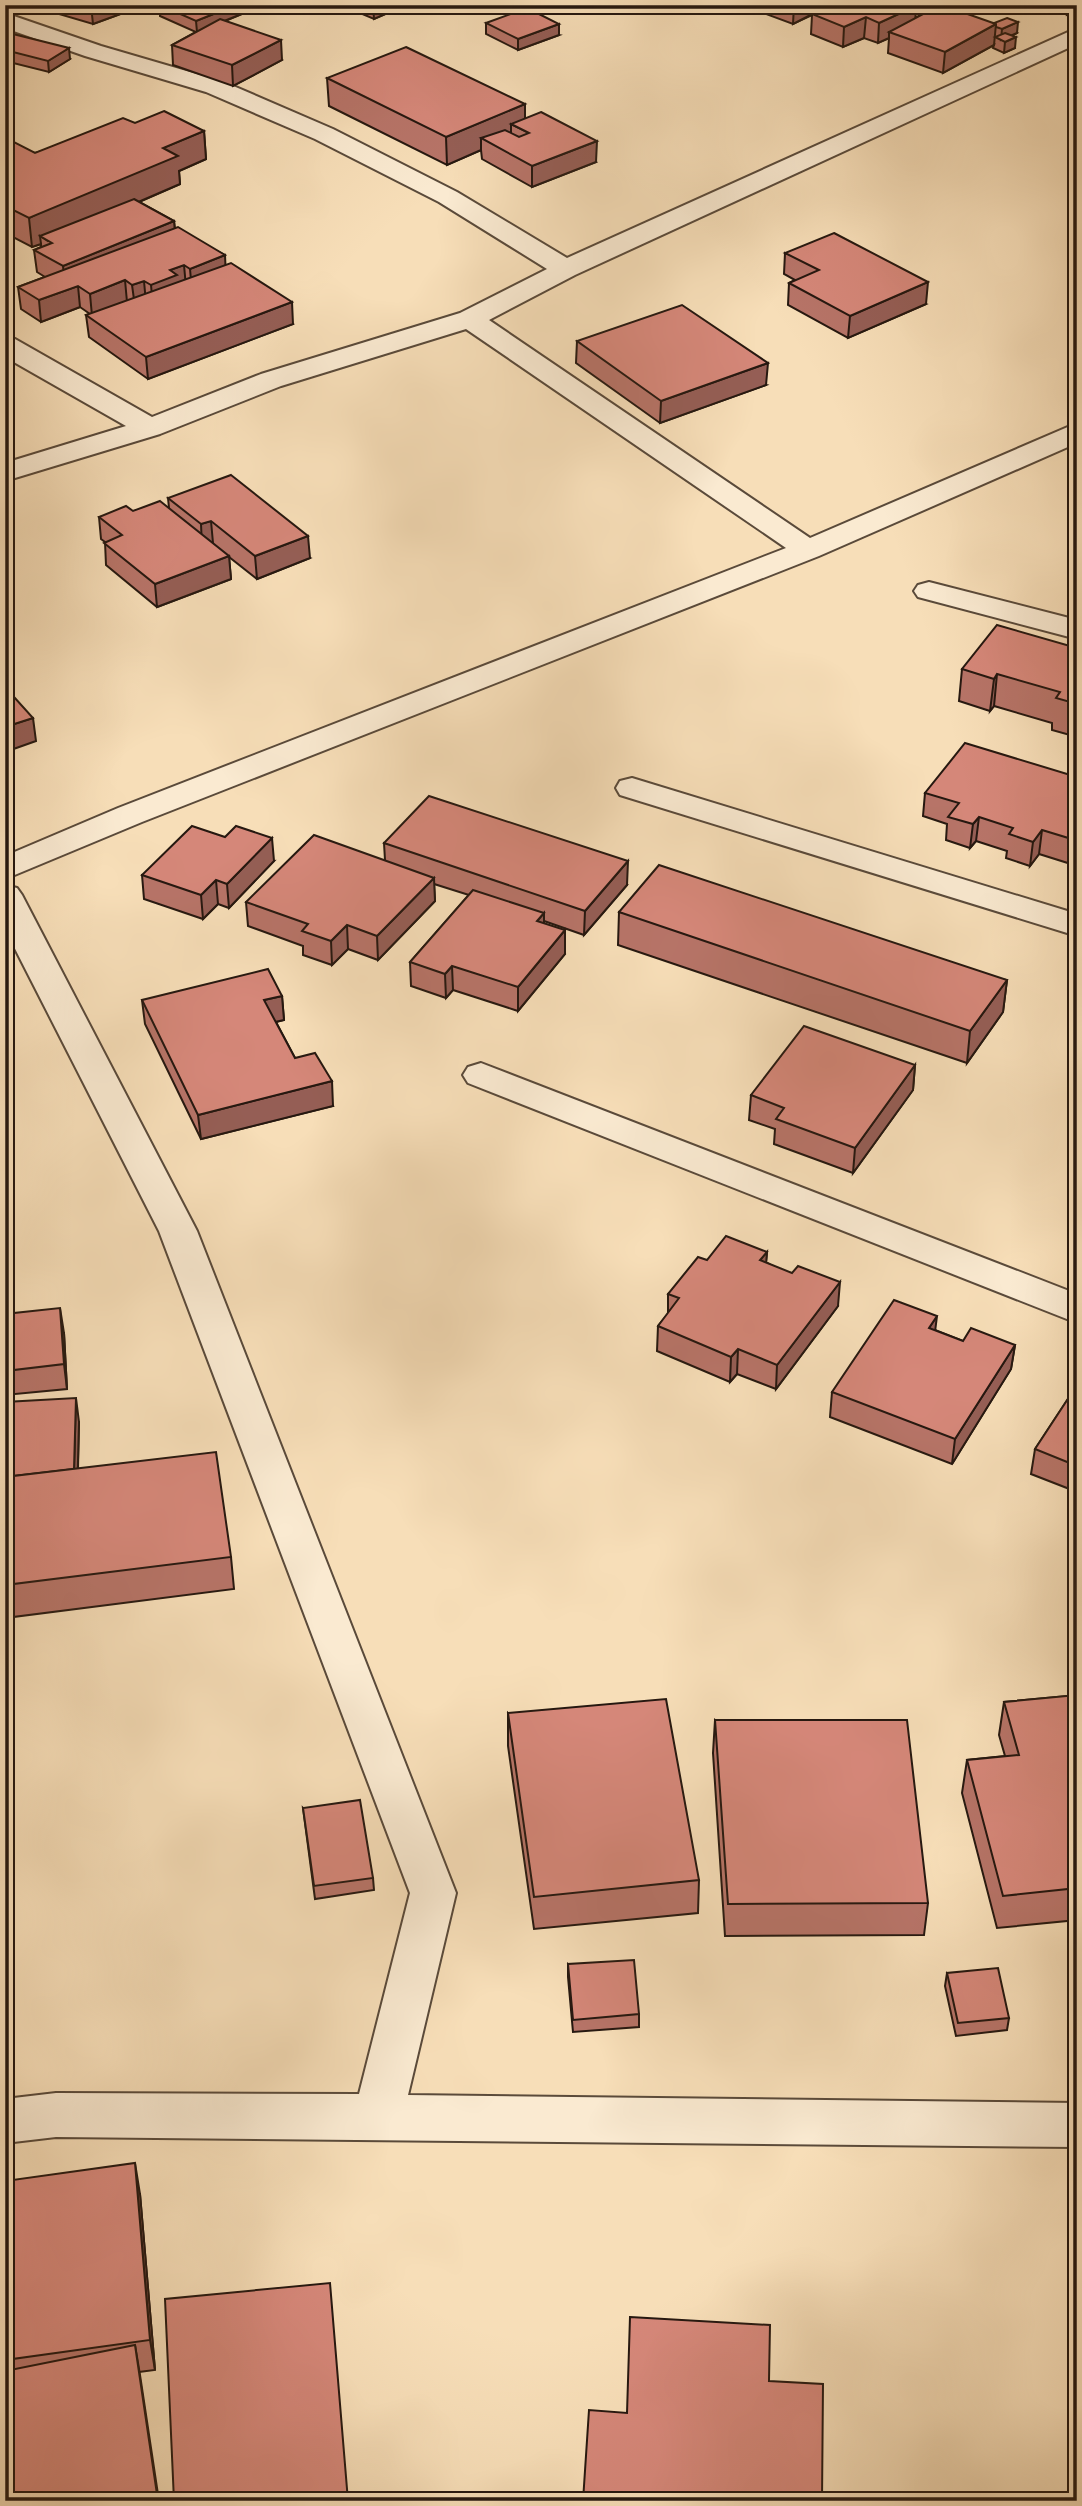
<svg xmlns="http://www.w3.org/2000/svg" width="1082" height="2506" font-family="Vollkorn,serif">
	<rect width="100%" height="100%" fill="#f7deb8"/>
	<filter id="stains"><feTurbulence type="fractalNoise" baseFrequency=".00286" numOctaves="4"/><feColorMatrix values="0 0 0 0 .2 0 0 0 0 .09 0 0 0 0 .02 0 0 0 .5 -.17"/></filter>
	<radialGradient id="worn" r=".72"><stop offset=".6" stop-color="#630" stop-opacity="0"/><stop offset="1" stop-color="#630" stop-opacity=".3"/></radialGradient>
	<g fill="none" stroke-linecap="round" stroke-linejoin="round">
		<!-- minor casing -->
		<g stroke="#5a4a3a" stroke-width="4">
			<g id="minor">
				<path d="M5 13 101 46 224 82 333 129 457 192 567 258 1077 28V44L575 275 489 320 810 538 1077 423V443L819 556 142 822 5 879V856L118 808 786 548 466 329 281 386 160 434 5 481V463L126 426 5 357V337L15 339 152 417 261 374 460 313 547 269 439 202 315 139 206 92 85 56 5 28Z"/>
				<path d="M929 582 1077 620V639L918 597 914 591 918 585Z"/>
				<path d="M632 778 1077 914V936L620 795 616 788 620 781Z"/>
				<path d="M5 885 17 888 22 895 197 1231 456 1893 408 2095 1077 2103V2147L56 2137 5 2143V2099L56 2093 359 2094 410 1893 159 1231 5 929Z"/>
				<path d="M481 1063 1077 1294V1323L468 1083 463 1075 468 1067Z"/>
			</g>
		</g>
		<!-- minor -->
		<use href="#minor" fill="#faead1" fill-rule="evenodd"/>
	</g>
	<!-- wall -->
	<g fill="#b77468" stroke="#261810" stroke-width="2">
		<path d="M42 5H145L93 24 42 9Z"/>
		<path d="M160 5H249V11L225 21 282 60 233 86 173 65 172 45 196 32 160 16Z"/>
		<path d="M341 5H406L374 19Z"/>
		<path d="M742 5 916 6 915 18 940 5 1017 33 1012 36 1015 48 1004 53 993 48 994 45 943 73 888 53 889 38 878 43 864 38 843 47 811 34 812 15 793 24Z"/>
		<path d="M1052 5H1077L1067 15Z"/>
		<path d="M486 23 559 35 518 50 486 34Z"/>
		<path d="M5 32 70 59 49 72 5 61Z"/>
		<path d="M327 78 525 118 596 162 532 187 482 159 481 150 447 165 329 106Z"/>
		<path d="M135 123 204 131 206 159 179 171 180 184 139 202 174 221 175 229 225 255V265L293 324 148 379 89 337 86 315 90 314 80 307 41 322 21 309 18 287 45 277 37 272 34 250 41 247V244L32 247 5 233V146L35 153Z"/>
		<path d="M1077 135V162L1070 159 1072 138Z"/>
		<path d="M785 253 926 304 848 338 788 305 789 283 795 280 784 274Z"/>
		<path d="M577 341 766 385 660 423 576 363Z"/>
		<path d="M168 498 310 558 257 579 229 557 231 579 157 607 106 565 105 542 101 539 99 517 133 511 169 508Z"/>
		<path d="M1077 648V737L1052 730V723L994 706 990 711 959 701 962 669Z"/>
		<path d="M1077 777V857L1071 864 1039 854 1030 866 1006 858 1007 851 976 841 970 848 946 840 947 824 923 816 925 793Z"/>
		<path d="M384 843 627 885 584 935 544 921V923L565 954 518 1011 453 990 446 998 411 986 410 962 469 895 434 884 435 901 378 960 348 949 332 965 303 955V946L248 926 246 902 385 860Z"/>
		<path d="M274 861 229 908 218 904 203 919 144 899 142 875Z"/>
		<path d="M619 912 1007 980 1003 1012 967 1063 618 945Z"/>
		<path d="M282 996 284 1020 276 1022 295 1058 333 1106 201 1139 145 1024 142 1000Z"/>
		<path d="M915 1065 913 1090 853 1173 774 1144 775 1129 749 1120 751 1095Z"/>
		<path d="M767 1252 766 1262 838 1306 776 1389 737 1374 730 1382 657 1351 658 1326 668 1314V1294L707 1260Z"/>
		<path d="M5 1314 64 1333 67 1389 5 1395Z"/>
		<path d="M935 1330 963 1341 1015 1345 1011 1369 952 1464 830 1417 832 1392Z"/>
		<path d="M1077 1385V1507L1070 1504 1072 1490 1031 1474 1035 1449Z"/>
		<path d="M5 1402 79 1422 78 1469 231 1557 234 1589 5 1618Z"/>
		<path d="M1077 1695V1920L997 1928 962 1793 967 1760 1005 1756 999 1735 1004 1702Z"/>
		<path d="M508 1713 699 1880 698 1913 534 1929 508 1746Z"/>
		<path d="M715 1720 928 1903 924 1935 725 1936 713 1753Z"/>
		<path d="M303 1808 373 1878 374 1890 315 1899Z"/>
		<path d="M568 1964 639 2014V2027L573 2032 568 1977Z"/>
		<path d="M947 1973 1009 2018 1007 2030 956 2036 945 1986Z"/>
		<path d="M5 2181 140 2194 155 2370 139 2372 5 2501Z"/>
	</g>
	<!-- shaded-wall -->
	<g fill="#955e55" stroke="#261810" stroke-width="2">
		<path d="M91 5H145L93 24Z"/>
		<path d="M236 5H249V11L197 32 196 21Z"/>
		<path d="M373 5H406L374 19Z"/>
		<path d="M794 5H830L793 24Z"/>
		<path d="M1069 5H1077V13L1067 15Z"/>
		<path d="M916 6 915 26 889 32V38L878 43 879 23Z"/>
		<path d="M866 17 864 38 843 47 844 27Z"/>
		<path d="M1018 22 1017 33 1001 40 1002 29Z"/>
		<path d="M559 24V35L518 50V39Z"/>
		<path d="M996 24 994 45 943 73 945 52Z"/>
		<path d="M1016 37 1015 48 1004 53 1005 42Z"/>
		<path d="M281 40 282 60 233 86 232 65Z"/>
		<path d="M69 48 70 59 49 72 48 61Z"/>
		<path d="M525 104V131L511 124V138H481V150L447 165 446 137Z"/>
		<path d="M204 131 206 159 179 171 180 184 48 241 40 236 41 244 32 247 29 218 163 148Z"/>
		<path d="M597 141 596 162 532 187V166Z"/>
		<path d="M174 221 176 243 65 288 63 266Z"/>
		<path d="M225 255 226 277 192 291 190 269Z"/>
		<path d="M184 265 186 287 153 307 151 285 170 270Z"/>
		<path d="M125 280 127 302 92 316 90 294Z"/>
		<path d="M144 281 146 303 135 307 132 285Z"/>
		<path d="M928 282 926 304 848 338 850 316Z"/>
		<path d="M78 286 80 307 41 322 39 300Z"/>
		<path d="M292 302 293 324 148 379 146 357Z"/>
		<path d="M768 363 766 385 660 423 661 401Z"/>
		<path d="M211 521 213 543 202 547 201 524Z"/>
		<path d="M308 536 310 558 257 579 255 556Z"/>
		<path d="M229 556 231 579 157 607 155 584Z"/>
		<path d="M997 674 994 706 990 711 994 679Z"/>
		<path d="M33 718 36 741 5 752V727Z"/>
		<path d="M979 817 976 841 970 848 973 824Z"/>
		<path d="M1042 830 1039 854 1030 866 1033 842Z"/>
		<path d="M1077 837V857L1071 864 1075 840Z"/>
		<path d="M272 838 274 861 229 908 227 884Z"/>
		<path d="M628 861 627 885 584 935 585 911Z"/>
		<path d="M434 878 435 901 378 960 377 936Z"/>
		<path d="M216 880 218 904 203 919 201 895Z"/>
		<path d="M544 913V937L537 921Z"/>
		<path d="M347 925 348 949 332 965 331 941Z"/>
		<path d="M565 930V954L518 1011V987Z"/>
		<path d="M452 966 453 990 446 998 445 974Z"/>
		<path d="M1007 980 1003 1012 967 1063 970 1031Z"/>
		<path d="M282 996 284 1020 266 1024 264 1000Z"/>
		<path d="M915 1065 913 1090 853 1173 855 1148Z"/>
		<path d="M332 1081 333 1106 201 1139 198 1115Z"/>
		<path d="M767 1252 765 1277 760 1260Z"/>
		<path d="M840 1282 838 1306 776 1389 777 1365Z"/>
		<path d="M60 1308 64 1333 67 1389 64 1364Z"/>
		<path d="M937 1316 934 1340 929 1328Z"/>
		<path d="M1015 1345 1011 1369 952 1464 955 1439Z"/>
		<path d="M738 1349 737 1374 730 1382 731 1357Z"/>
		<path d="M76 1398 79 1422 77 1498 74 1473Z"/>
		<path d="M135 2163 140 2194 155 2370 150 2340Z"/>
		<path d="M135 2345 140 2375 159 2501H158Z"/>
	</g>
	<!-- building -->
	<g fill="#d58779" stroke="#261810" stroke-width="2">
		<path d="M160 5H236L196 21Z"/>
		<path d="M831 5H915L916 6 879 23 866 17 844 27 812 14Z"/>
		<path d="M940 5H942L996 24 945 52 889 32Z"/>
		<path d="M527 8 559 24 518 39 486 23Z"/>
		<path d="M1007 18 1018 22 1002 29 996 27V24L994 23Z"/>
		<path d="M220 19 281 40 232 65 172 45Z"/>
		<path d="M5 32 69 48 48 61 5 50Z"/>
		<path d="M1005 33 1016 37 1005 42 995 37Z"/>
		<path d="M406 47 525 104 446 137 327 78Z"/>
		<path d="M164 111 204 131 163 148 178 156 29 218 5 206V146L14 142 35 153 123 118 135 123Z"/>
		<path d="M541 112 597 141 532 166 481 138 505 130 519 137 529 133 511 124Z"/>
		<path d="M134 199 174 221 63 266 34 250 52 243 40 236Z"/>
		<path d="M178 227 225 255 190 269 184 265 170 270 177 275 151 285 144 281 132 285 125 280 90 294 78 286 39 300 18 287Z"/>
		<path d="M834 233 928 282 850 316 789 283 819 270 785 253Z"/>
		<path d="M231 263 292 302 146 357 86 315Z"/>
		<path d="M682 305 768 363 661 401 577 341Z"/>
		<path d="M231 475 308 536 255 556 211 521 201 524 168 498Z"/>
		<path d="M160 501 229 556 155 584 104 543 122 535 99 517 126 506 133 511Z"/>
		<path d="M997 625 1077 648V704L1056 698 1060 692 997 674 994 679 962 669Z"/>
		<path d="M5 687 33 718 5 727Z"/>
		<path d="M965 743 1077 777V837L1075 840 1042 830 1033 842 1009 834 1013 828 979 817 973 824 948 817 959 803 925 793Z"/>
		<path d="M429 796 628 861 585 911 384 843Z"/>
		<path d="M192 826 225 837 236 826 272 838 227 884 216 880 201 895 142 875Z"/>
		<path d="M314 835 434 878 377 936 347 925 331 941 302 931 308 924 246 902Z"/>
		<path d="M659 865 1007 980 970 1031 619 912Z"/>
		<path d="M473 890 544 913 537 921 565 930 518 987 452 966 445 974 410 962Z"/>
		<path d="M268 969 282 996 264 1000 295 1058 315 1053 332 1081 198 1115 142 1000Z"/>
		<path d="M804 1026 915 1065 855 1148 776 1119 784 1108 751 1095Z"/>
		<path d="M726 1236 767 1252 760 1260 792 1273 798 1266 840 1282 777 1365 738 1349 731 1357 658 1326 679 1298 668 1294 698 1257 707 1260Z"/>
		<path d="M894 1300 937 1316 929 1328 963 1341 971 1328 1015 1345 955 1439 832 1392Z"/>
		<path d="M60 1308 64 1364 5 1371V1314Z"/>
		<path d="M1077 1385V1466L1035 1449Z"/>
		<path d="M76 1398 74 1469 5 1477V1402Z"/>
		<path d="M216 1452 231 1557 5 1585V1477Z"/>
		<path d="M1077 1695V1888L1003 1896 967 1760 1019 1755 1004 1702Z"/>
		<path d="M666 1699 699 1880 534 1897 508 1713Z"/>
		<path d="M715 1720H907L928 1903 728 1904Z"/>
		<path d="M360 1800 373 1878 314 1886 303 1808Z"/>
		<path d="M634 1960 639 2014 573 2020 568 1964Z"/>
		<path d="M998 1968 1009 2018 958 2023 947 1973Z"/>
		<path d="M135 2163 150 2340 5 2360V2181Z"/>
		<path d="M330 2283 348 2501H174L165 2299Z"/>
		<path d="M630 2317 770 2325 769 2381 823 2384 822 2501H583L589 2410 627 2413Z"/>
		<path d="M135 2345 158 2501H5V2371Z"/>
	</g>
	<!-- margin -->
	<rect width="1082" height="2506" fill="none" stroke="#f7deb8" stroke-width="28"/>
	<rect x="7" y="7" width="1068" height="2492" fill="none" stroke="#261810" stroke-width="3.5"/>
	<rect x="14" y="14" width="1054" height="2478" fill="none" stroke="#261810" stroke-width="2"/>
	<rect width="100%" height="100%" filter="url(#stains)"/>
	<rect width="100%" height="100%" fill="url(#worn)"/>
</svg>
